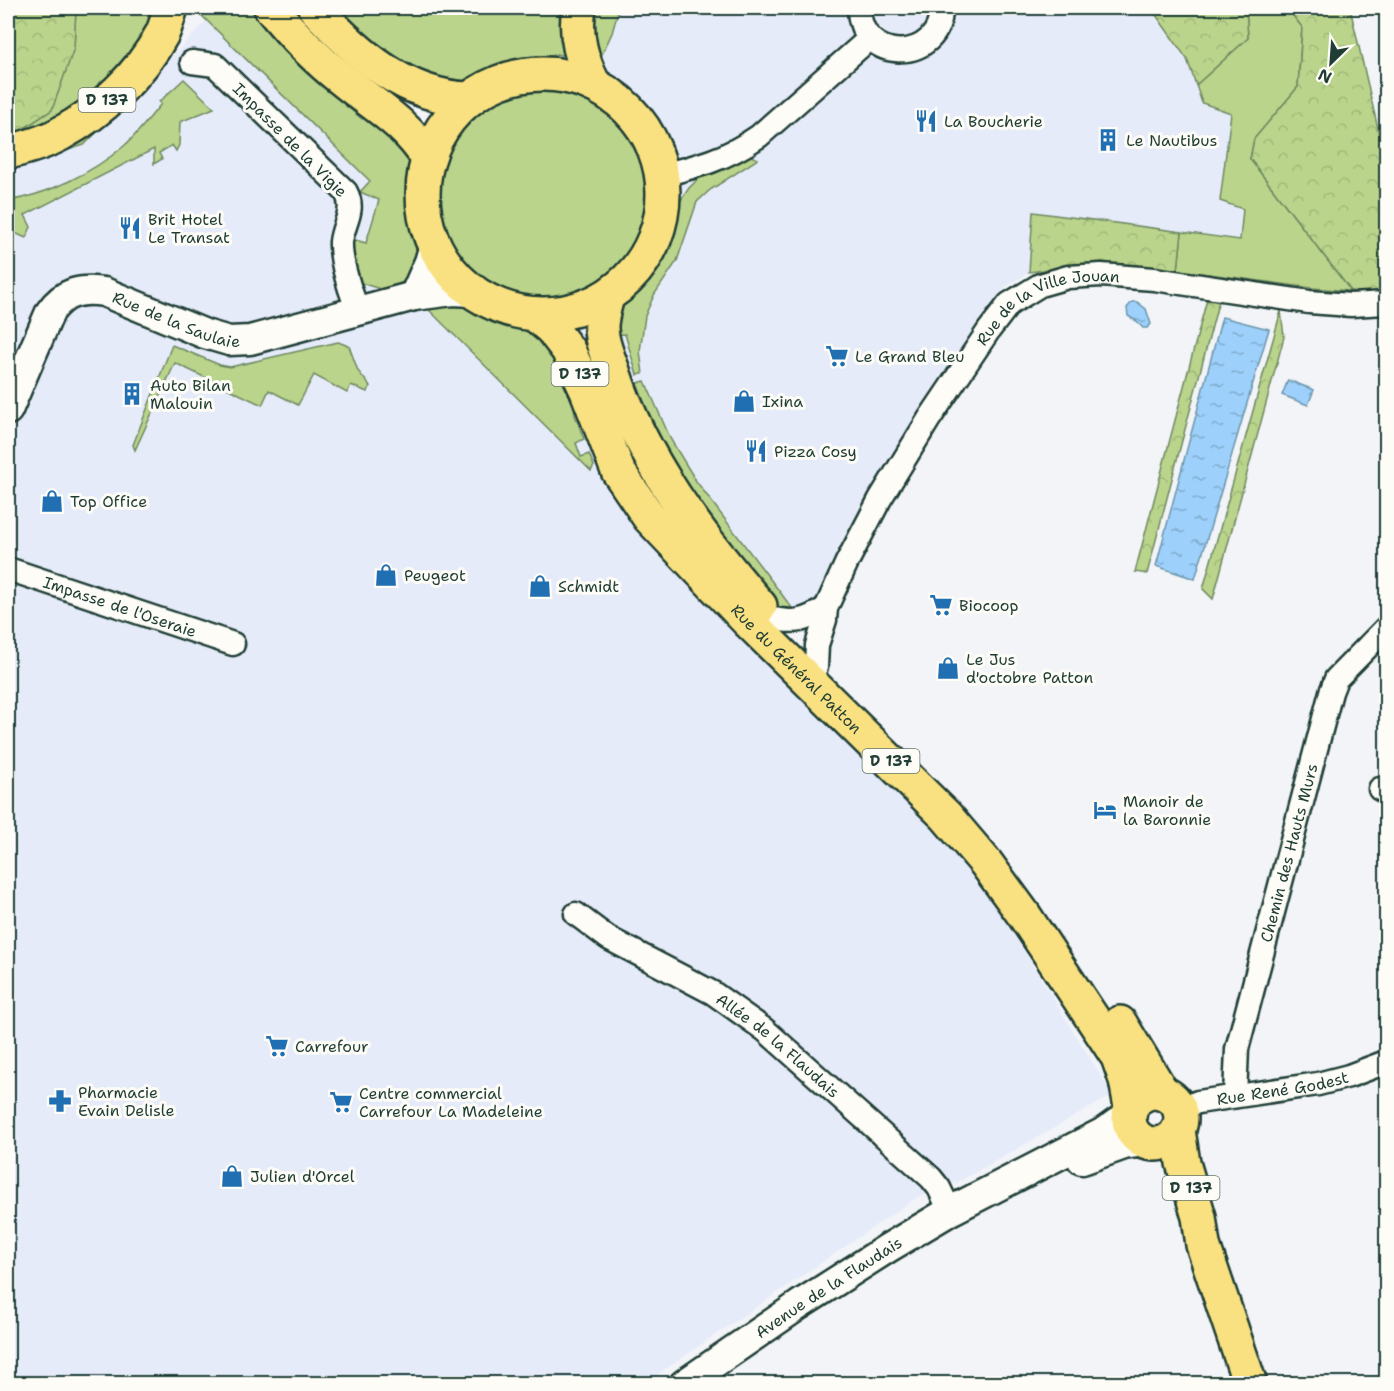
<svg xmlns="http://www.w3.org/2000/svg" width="1394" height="1391" font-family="'Shantell Sans',sans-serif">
	<defs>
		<pattern id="forest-crowns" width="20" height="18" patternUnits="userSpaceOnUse" patternTransform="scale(1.5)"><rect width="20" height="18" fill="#bad48b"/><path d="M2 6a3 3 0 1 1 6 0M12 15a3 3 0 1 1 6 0" fill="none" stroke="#9fb779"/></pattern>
		<pattern id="water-ripples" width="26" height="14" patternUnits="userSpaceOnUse" patternTransform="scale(1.5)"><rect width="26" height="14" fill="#9dd0fb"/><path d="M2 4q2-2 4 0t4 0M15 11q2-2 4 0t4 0" fill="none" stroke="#7faacc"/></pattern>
	</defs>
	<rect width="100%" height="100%" fill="#f3f4f8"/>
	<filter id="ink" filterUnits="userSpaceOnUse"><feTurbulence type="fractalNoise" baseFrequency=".0167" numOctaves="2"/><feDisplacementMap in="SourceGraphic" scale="12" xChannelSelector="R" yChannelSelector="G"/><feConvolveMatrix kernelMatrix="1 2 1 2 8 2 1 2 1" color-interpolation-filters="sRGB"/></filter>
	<g filter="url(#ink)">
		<!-- built -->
		<path fill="#e6ebfa" d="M219 8H252L308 69 407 158 432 109 486 71 557 54 597 65 612 33 619 8H1151L1187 59 1202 103 1231 113 1220 201 1243 209 1240 240 1033 212 1029 272 1004 288 910 433 809 617 765 657 832 723 978 877 1113 1095 958 1182 916 1198 645 1383 8 1384V167L132 97Z"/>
		<!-- green -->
		<g fill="#bad48b" stroke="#6c8860" stroke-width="1.5">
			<path d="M76 8H157L132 97 84 145 14 167 8 139 74 48Z"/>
			<path d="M194 8H251C283 51 321 85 362 119L368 114 391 130 411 162 409 193 410 212 421 249 412 273 405 280 397 286 380 289 361 283 354 275 352 239 366 243 379 200 360 192 370 181Z"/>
			<path d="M338 8H619L612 33 597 65 557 54 486 71 465 86 427 79 358 29Z"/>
			<path d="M1246 8H1287L1302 27 1298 87 1254 139 1250 159 1351 291 1312 288 1178 270 1182 232 1240 240 1243 209 1220 201 1231 113 1202 103 1196 85 1248 38Z"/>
			<path d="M184 79 214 108 180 122 179 145 176 151 172 145 159 153 162 159 154 164V149L25 215 31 227 26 238 8 230V201C49 194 92 173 124 146 138 134 149 118 161 104L159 102Z"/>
			<circle cx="544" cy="193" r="107"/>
			<path d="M751 156 758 159 710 190 697 202 677 261 654 295 645 316 640 351 643 374 637 375 625 334 613 335 620 307 643 285 657 266 669 239 681 200 689 188 699 178 738 159Z"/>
			<path d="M463 303 495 320 539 331 572 385 575 415 584 439 576 443 581 457 589 454 594 466 591 471 424 305Z"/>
			<path d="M338 342 349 346 358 371 370 386 367 392 351 385 347 393 314 375 298 405 269 390 262 405 175 363 135 450 133 445 172 345 220 365 230 367Z"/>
			<path d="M645 381 671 440 696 481 795 612 777 609 696 510 631 385Z"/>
		</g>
		<!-- forest -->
		<g fill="url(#forest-crowns)" stroke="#6c8860" stroke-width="1.5">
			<path d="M8 8H76L74 48 52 110 8 139Z"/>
			<path d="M1151 8H1246L1248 38 1196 85 1187 59Z"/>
			<path d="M1287 8H1350L1386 163V279L1381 295 1351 291 1250 159 1254 139 1298 87 1302 27Z"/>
			<path d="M1033 212 1182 232 1178 270 1099 263 1029 272Z"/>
			<path d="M1207 299 1219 300 1147 574 1135 572Z"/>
			<path d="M1281 311 1284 337 1213 599 1203 589Z"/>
		</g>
		<!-- water -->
		<g fill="url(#water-ripples)" stroke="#6b95ab" stroke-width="1.5">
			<path d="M1132 302H1137L1146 309 1151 324 1147 328H1143L1135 320 1128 316 1127 308Z"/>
			<path d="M1222 317 1269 329 1195 579 1156 566Z"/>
			<path d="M1288 380 1314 390 1308 405 1282 395Z"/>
		</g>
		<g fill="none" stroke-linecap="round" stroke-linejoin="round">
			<!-- minor casing -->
			<g stroke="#1f3d34" stroke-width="27">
				<g id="minor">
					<path d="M859 8C859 65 942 64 941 8"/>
					<path d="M192 62 215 65 346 192C356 211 343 223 341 242 340 261 351 295 359 312"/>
					<path d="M661 175C699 166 726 159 759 136L870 38"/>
					<path id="s1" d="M8 569 233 644"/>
					<path d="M770 618C795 624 805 621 826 608"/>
					<path id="s2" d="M816 667 817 645 825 620 826 608 847 562 880 499 929 419 989 330 1009 304 1040 285 1068 277 1101 275 1154 279 1309 302 1351 305 1386 303"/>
					<path d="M1380 789 1386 792"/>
					<path id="s3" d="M576 914 608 938 713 993 765 1030 931 1178 939 1188 950 1211"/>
					<path id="s4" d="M1235 1096 1237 1049 1331 692 1336 679 1386 628"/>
					<path id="s5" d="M1179 1109 1198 1102 1318 1084 1349 1076 1386 1062"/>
				</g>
			</g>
			<!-- tertiary casing -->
			<g stroke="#1f3d34" stroke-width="33">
				<g id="tertiary">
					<path d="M414 296 429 262 434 245"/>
					<path id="s6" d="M8 410 50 312C64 292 81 288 104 292L205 334 229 341 250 340 414 296 453 291 473 292"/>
					<path d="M1082 1160 1124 1145 1144 1142"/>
					<path id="s7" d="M684 1384 799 1305 888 1248 950 1211 1104 1132 1129 1114"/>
				</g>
			</g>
			<!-- primary casing -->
			<g stroke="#1f3d34" stroke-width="38">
				<g id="primary">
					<path d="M579 8C574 36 582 60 594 85"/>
					<circle cx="543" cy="194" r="120"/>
					<path d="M607 296C605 306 601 317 601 327 601 342 608 357 613 371 641 459 700 537 760 606"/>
					<path id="s8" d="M534 314 551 328 568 350 587 391 618 471 649 517 748 621 946 816 986 863 1024 915 1118 1057 1126 1080 1131 1107"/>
					<path d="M1120 1023 1163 1094"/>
					<circle cx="1155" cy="1118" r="26"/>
					<path d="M1178 1130 1183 1163 1199 1217 1203 1245 1250 1384"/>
				</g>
			</g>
			<!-- trunk casing -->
			<g stroke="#1f3d34" stroke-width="38">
				<g id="trunk">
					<path d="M271 8C292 34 316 59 343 80 375 106 405 122 428 158"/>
					<path d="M315 8C356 53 405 97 469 99"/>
					<path d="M8 152C25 148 44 143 60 134 101 112 140 75 162 34 166 26 168 16 171 8"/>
				</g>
			</g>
			<!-- minor -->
			<use href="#minor" stroke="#fdfcf7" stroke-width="22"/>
			<!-- tertiary -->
			<use href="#tertiary" stroke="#fdfcf7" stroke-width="28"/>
			<!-- primary -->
			<use href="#primary" stroke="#f9e181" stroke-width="33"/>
			<!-- trunk -->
			<use href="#trunk" stroke="#f9e181" stroke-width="33"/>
		</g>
	</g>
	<!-- icons -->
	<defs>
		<g id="restaurant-bare" transform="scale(1.8)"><path d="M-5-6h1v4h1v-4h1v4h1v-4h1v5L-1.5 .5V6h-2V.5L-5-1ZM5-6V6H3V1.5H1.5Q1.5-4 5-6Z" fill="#1f6fb2" stroke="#fdfcf7" stroke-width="2.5" paint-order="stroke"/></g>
		<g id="building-bare" transform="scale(1.8)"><path d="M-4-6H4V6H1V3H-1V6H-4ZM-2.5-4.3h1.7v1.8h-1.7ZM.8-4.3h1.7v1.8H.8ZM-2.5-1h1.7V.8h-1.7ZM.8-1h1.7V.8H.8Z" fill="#1f6fb2" stroke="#fdfcf7" stroke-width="2.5" paint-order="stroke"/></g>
		<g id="supermarket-bare" transform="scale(1.8)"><path d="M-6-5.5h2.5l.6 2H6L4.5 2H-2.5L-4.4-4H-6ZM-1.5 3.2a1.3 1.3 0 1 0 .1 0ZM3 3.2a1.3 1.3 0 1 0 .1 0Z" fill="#1f6fb2" stroke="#fdfcf7" stroke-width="2.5" paint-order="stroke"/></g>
		<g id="shop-bare" transform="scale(1.8)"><path d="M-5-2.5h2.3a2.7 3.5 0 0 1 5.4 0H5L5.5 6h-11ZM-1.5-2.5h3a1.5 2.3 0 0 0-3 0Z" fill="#1f6fb2" stroke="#fdfcf7" stroke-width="2.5" paint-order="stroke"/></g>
		<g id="hotel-bare" transform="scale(1.8)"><path d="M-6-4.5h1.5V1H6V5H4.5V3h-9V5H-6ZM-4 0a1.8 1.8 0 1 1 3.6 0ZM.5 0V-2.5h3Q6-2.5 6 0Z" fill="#1f6fb2" stroke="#fdfcf7" stroke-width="2.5" paint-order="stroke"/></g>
		<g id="pharmacy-bare" transform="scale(1.8)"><path d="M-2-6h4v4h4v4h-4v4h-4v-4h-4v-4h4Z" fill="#1f6fb2" stroke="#fdfcf7" stroke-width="2.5" paint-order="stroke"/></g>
	</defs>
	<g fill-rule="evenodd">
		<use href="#restaurant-bare" x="926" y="121"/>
		<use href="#building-bare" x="1108" y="140"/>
		<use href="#restaurant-bare" x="130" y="228"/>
		<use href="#supermarket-bare" x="837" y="356"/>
		<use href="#building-bare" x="132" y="394"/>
		<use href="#shop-bare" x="744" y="401"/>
		<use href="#restaurant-bare" x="756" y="451"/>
		<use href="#shop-bare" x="52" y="501"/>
		<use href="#shop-bare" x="386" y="575"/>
		<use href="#shop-bare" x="540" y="586"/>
		<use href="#supermarket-bare" x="941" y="605"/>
		<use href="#shop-bare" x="948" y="668"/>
		<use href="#hotel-bare" x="1105" y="810"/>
		<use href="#supermarket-bare" x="277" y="1046"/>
		<use href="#pharmacy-bare" x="60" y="1101"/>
		<use href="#supermarket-bare" x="341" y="1102"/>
		<use href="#shop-bare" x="232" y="1176"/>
	</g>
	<g text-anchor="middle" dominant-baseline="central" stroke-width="6" stroke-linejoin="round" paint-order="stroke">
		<!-- shield labels -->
		<g fill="#fdfcf7" stroke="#62766e" stroke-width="1.5">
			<rect x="78.5" y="88" width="57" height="24" rx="4.5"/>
			<rect x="551.5" y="362" width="57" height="24" rx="4.5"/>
			<rect x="862.5" y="749" width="57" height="24" rx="4.5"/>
			<rect x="1162.5" y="1176" width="57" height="24" rx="4.5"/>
		</g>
		<g font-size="15" font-weight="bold" fill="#1f3d34">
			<text x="107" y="100">D 137</text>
			<text x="580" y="374">D 137</text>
			<text x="891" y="761">D 137</text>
			<text x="1191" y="1188">D 137</text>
		</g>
		<!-- poi labels -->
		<g font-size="16" fill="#1f3d34" stroke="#fdfcf7" text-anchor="start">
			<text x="944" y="121">La Boucherie</text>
			<text x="1126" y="140">Le Nautibus</text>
			<text x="148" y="219">Brit Hotel<tspan x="148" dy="18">Le Transat</tspan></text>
			<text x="855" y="356">Le Grand Bleu</text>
			<text x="150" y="385">Auto Bilan<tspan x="150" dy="18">Malouin</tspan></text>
			<text x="762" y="401">Ixina</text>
			<text x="774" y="451">Pizza Cosy</text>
			<text x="70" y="501">Top Office</text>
			<text x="404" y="575">Peugeot</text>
			<text x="558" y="586">Schmidt</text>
			<text x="959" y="605">Biocoop</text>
			<text x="966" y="659">Le Jus<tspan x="966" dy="18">d'octobre Patton</tspan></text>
			<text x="1123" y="801">Manoir de<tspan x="1123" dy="18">la Baronnie</tspan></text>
			<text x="295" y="1046">Carrefour</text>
			<text x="78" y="1092">Pharmacie<tspan x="78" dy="18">Evain Delisle</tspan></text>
			<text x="359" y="1093">Centre commercial<tspan x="359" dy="18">Carrefour La Madeleine</tspan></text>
			<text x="250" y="1176">Julien d'Orcel</text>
		</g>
		<!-- street labels -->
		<g font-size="16" fill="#1f3d34" stroke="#fdfcf7">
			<text transform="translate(290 140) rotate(45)">Impasse de la Vigie</text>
			<text stroke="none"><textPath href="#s2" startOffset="450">Rue de la Ville Jouan</textPath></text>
			<text stroke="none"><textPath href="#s6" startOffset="246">Rue de la Saulaie</textPath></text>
			<text stroke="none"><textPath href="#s1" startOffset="118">Impasse de l'Oseraie</textPath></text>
			<text stroke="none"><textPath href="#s8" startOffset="448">Rue du Général Patton</textPath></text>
			<text stroke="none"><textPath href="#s4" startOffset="250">Chemin des Hauts Murs</textPath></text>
			<text stroke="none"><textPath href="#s3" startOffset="242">Allée de la Flaudais</textPath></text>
			<text stroke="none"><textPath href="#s5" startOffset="106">Rue René Godest</textPath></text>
			<text stroke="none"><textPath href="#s7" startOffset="174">Avenue de la Flaudais</textPath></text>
		</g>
	</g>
	<!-- margin -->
	<rect width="1394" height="1391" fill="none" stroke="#fdfcf7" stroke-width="30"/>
	<rect x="15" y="15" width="1364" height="1361" fill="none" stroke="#1f3d34" stroke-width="2" filter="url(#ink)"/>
	<!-- north arrow -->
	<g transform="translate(1331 63) rotate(205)" stroke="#fdfcf7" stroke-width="4.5" paint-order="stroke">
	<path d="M0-4.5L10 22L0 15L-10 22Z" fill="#1f3d34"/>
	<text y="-9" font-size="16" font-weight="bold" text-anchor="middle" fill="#1f3d34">N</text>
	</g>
</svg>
